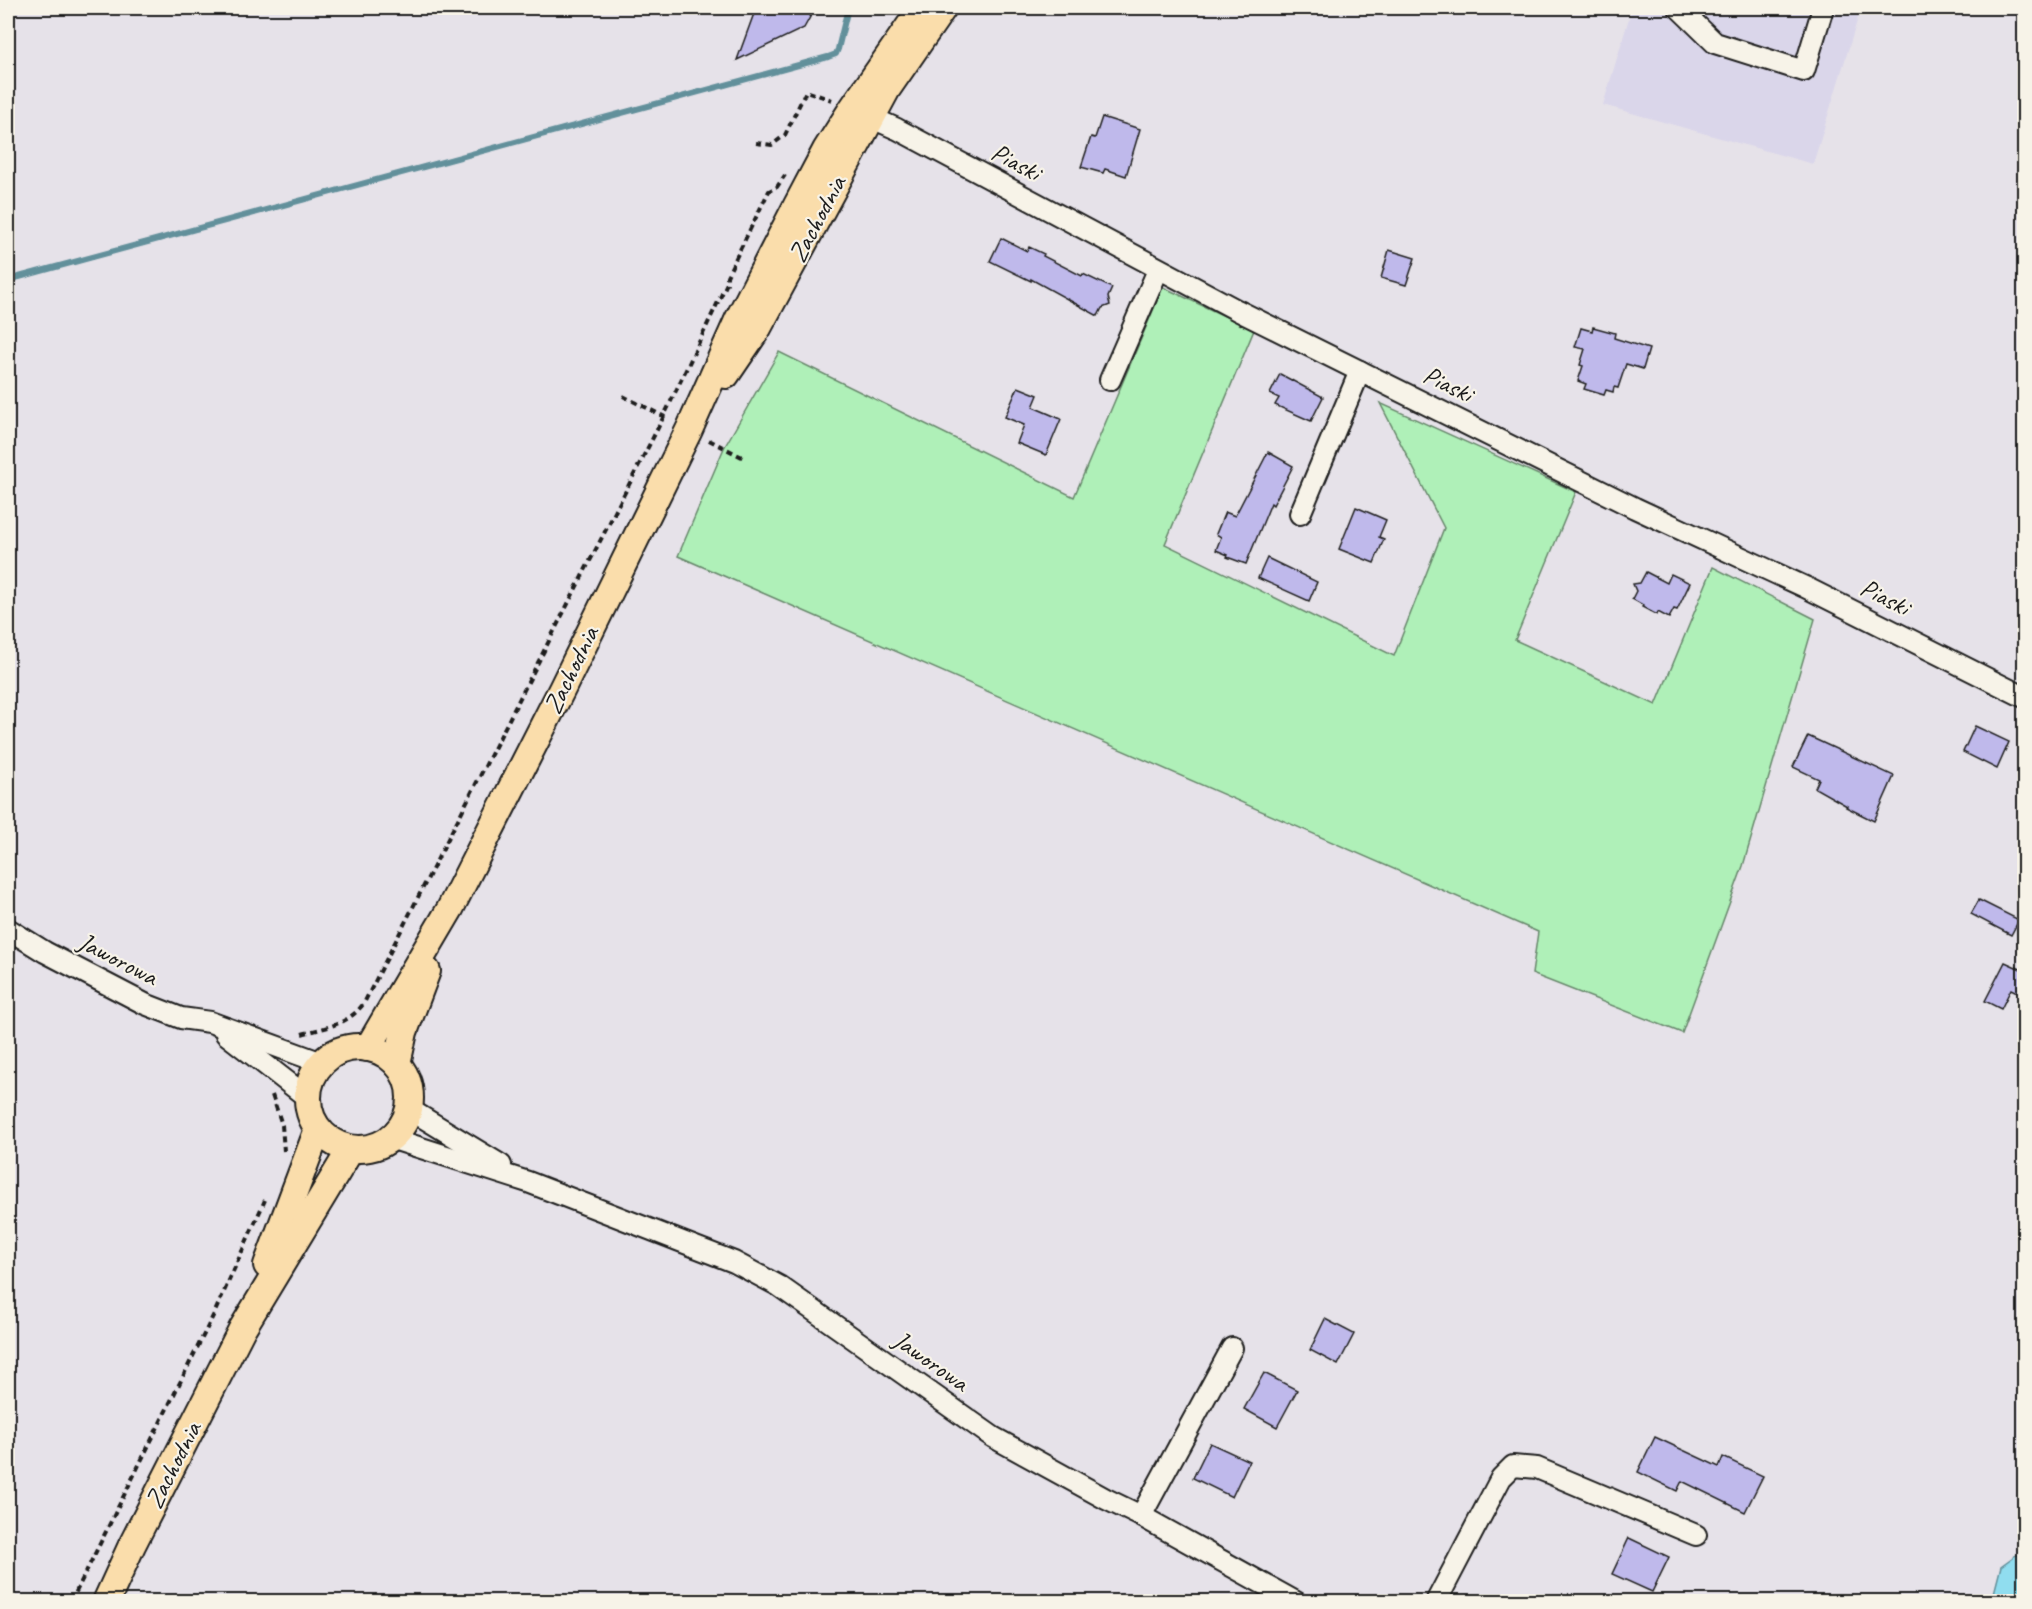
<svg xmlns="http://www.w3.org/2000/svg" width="2032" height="1609" font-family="Caveat,sans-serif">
	<rect width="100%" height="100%" fill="#e6e2e9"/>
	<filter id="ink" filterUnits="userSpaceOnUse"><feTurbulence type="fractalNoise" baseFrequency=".0167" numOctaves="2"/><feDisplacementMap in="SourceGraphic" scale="12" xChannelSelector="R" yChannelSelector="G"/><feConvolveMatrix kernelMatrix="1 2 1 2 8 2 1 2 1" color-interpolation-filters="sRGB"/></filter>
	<g filter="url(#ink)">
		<!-- built -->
		<path fill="#dad6ea" d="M1632 8H1861L1813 164 1603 105Z"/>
		<!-- green -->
		<path fill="#aff0b8" stroke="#66866a" stroke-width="1.5" d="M1163 287 1254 330 1165 544 1394 656 1444 528 1380 403 1576 492 1515 640 1656 705 1713 567 1815 619 1743 866 1682 1033 1532 974 1538 932 678 556 724 448 779 352 1074 497Z"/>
		<!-- water -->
		<path fill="#90ddef" stroke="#62909b" stroke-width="1.5" d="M2016 1555 2024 1556V1601H1992L2001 1566Z"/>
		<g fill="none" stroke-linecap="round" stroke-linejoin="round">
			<!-- stream -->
			<path stroke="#62909b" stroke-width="6" d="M8 280 828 57 836 54 838 49 848 8"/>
		</g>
		<!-- building -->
		<g fill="#bfb9eb" stroke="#1c1c1c" stroke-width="1.5">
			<path d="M756 8H815L804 28 737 60Z"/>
			<path d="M1102 117 1140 129 1126 176 1105 169 1103 173 1081 167 1091 137 1095 138Z"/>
			<path d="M1001 238 1027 251 1029 247 1044 254 1043 256 1082 276 1083 274 1112 288 1108 297 1110 305 1102 308 1098 316 1031 279V281L990 261Z"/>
			<path d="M1389 250 1415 258 1406 285 1381 278Z"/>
			<path d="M1593 327 1615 333 1614 338 1649 349 1643 369 1626 364 1618 388 1614 387 1613 392 1606 390 1604 395 1584 389 1586 384 1578 381 1583 366 1580 365 1585 349 1575 347 1581 328 1592 331Z"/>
			<path d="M1280 374 1323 397 1311 421 1275 405 1279 398 1270 394Z"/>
			<path d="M1018 387 1038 395 1033 407 1061 419 1046 455 1017 443 1024 425 1005 417Z"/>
			<path d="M1268 452 1293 466 1273 505 1271 503 1246 564 1227 557 1228 555 1216 550 1221 537 1216 534 1225 512 1235 516Z"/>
			<path d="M1356 507 1386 520 1379 537 1384 539 1374 563 1339 549Z"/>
			<path d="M1267 558 1317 582 1309 601 1258 578Z"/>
			<path d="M1646 572 1667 583 1671 574 1690 583 1677 610 1674 609 1669 618 1658 612 1657 615 1642 607 1643 605 1632 599 1636 591 1633 584 1640 583Z"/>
			<path d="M1975 726 2009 742 1997 769 1963 752Z"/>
			<path d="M1808 736 1894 776 1874 821 1846 807 1847 806 1815 788 1819 779 1793 767Z"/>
			<path d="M1979 900 2019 920 2011 935 1971 914Z"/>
			<path d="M2005 962 2025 971V996L2011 989 2001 1009 1985 1001Z"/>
			<path d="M1325 1319 1354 1334 1338 1365 1310 1350Z"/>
			<path d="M1264 1373 1297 1390 1277 1427 1244 1409Z"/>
			<path d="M1655 1437 1719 1467 1723 1457 1763 1476 1745 1512 1682 1481 1677 1491 1638 1472Z"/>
			<path d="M1210 1443 1249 1461 1232 1497 1193 1478Z"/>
			<path d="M1629 1538 1669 1557 1652 1592 1612 1574Z"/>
		</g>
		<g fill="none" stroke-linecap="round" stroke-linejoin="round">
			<!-- minor casing -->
			<g stroke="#1c1c1c" stroke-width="24">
				<g id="minor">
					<path d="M1679 8 1715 43 1804 71 1823 8"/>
					<path d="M861 113 897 129 1237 310 1635 508 1805 587 2024 697"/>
					<path d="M1110 380 1158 270"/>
					<path d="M1300 514 1360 371"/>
					<path d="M8 929 45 952 145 1004 181 1018 210 1022 322 1063"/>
					<path d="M226 1034 308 1098"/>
					<path d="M409 1109 501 1165"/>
					<path d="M390 1138 528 1182 734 1262 779 1286 993 1437 1106 1499 1141 1516 1296 1602"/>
					<path d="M1141 1516 1232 1348"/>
					<path d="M1436 1602 1501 1478 1513 1466 1537 1468 1696 1535"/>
				</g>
			</g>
			<!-- major casing -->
			<g stroke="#1c1c1c" stroke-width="30">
				<g id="major">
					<path d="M726 375 758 328 887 89 943 8"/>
					<circle cx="359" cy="1098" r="51"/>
					<path d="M368 1048 450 909 562 689 689 430 738 320 797 205 826 150 852 109 922 8"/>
					<path d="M397 1064 404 1032 427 971"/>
					<path d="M267 1265 318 1129"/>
					<path d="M106 1602 132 1545 242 1329 351 1149"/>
				</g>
			</g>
			<!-- path -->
			<g stroke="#1c1c1c" stroke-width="4" stroke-dasharray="6 4.5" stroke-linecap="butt">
				<path d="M756 143 772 145 785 135 806 91 832 100"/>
				<path d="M623 396 665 417"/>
				<path d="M709 440 744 458"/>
				<path d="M302 1034C327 1027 348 1025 364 1003L664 416 727 283V276L769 191 777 187 785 175"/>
				<path d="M272 1095 282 1125 284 1151"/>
				<path d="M71 1602 214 1314 265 1200"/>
			</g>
			<!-- minor -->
			<use href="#minor" stroke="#f7f3e8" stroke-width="20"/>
			<!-- major -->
			<use href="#major" stroke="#faddab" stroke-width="26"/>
		</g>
	</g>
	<g text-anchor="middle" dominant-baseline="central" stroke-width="4.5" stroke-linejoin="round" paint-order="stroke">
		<!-- street labels -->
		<g font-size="26" fill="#1c1c1c" stroke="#f7f3e8">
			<text transform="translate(1016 162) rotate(28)">Piaski</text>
			<text transform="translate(817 219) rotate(-62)">Zachodnia</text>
			<text transform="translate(1448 384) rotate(26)">Piaski</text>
			<text transform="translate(1885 597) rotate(27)">Piaski</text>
			<text transform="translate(571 670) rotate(-64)">Zachodnia</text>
			<text transform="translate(118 959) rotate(27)">Jaworowa</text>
			<text transform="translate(931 1361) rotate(35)">Jaworowa</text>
			<text transform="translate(173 1465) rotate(-63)">Zachodnia</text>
		</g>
	</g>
	<!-- margin -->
	<rect width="2032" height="1609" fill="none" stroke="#f7f3e8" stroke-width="30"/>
	<rect x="15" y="15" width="2002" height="1579" fill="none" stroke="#1c1c1c" stroke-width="2" filter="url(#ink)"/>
</svg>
